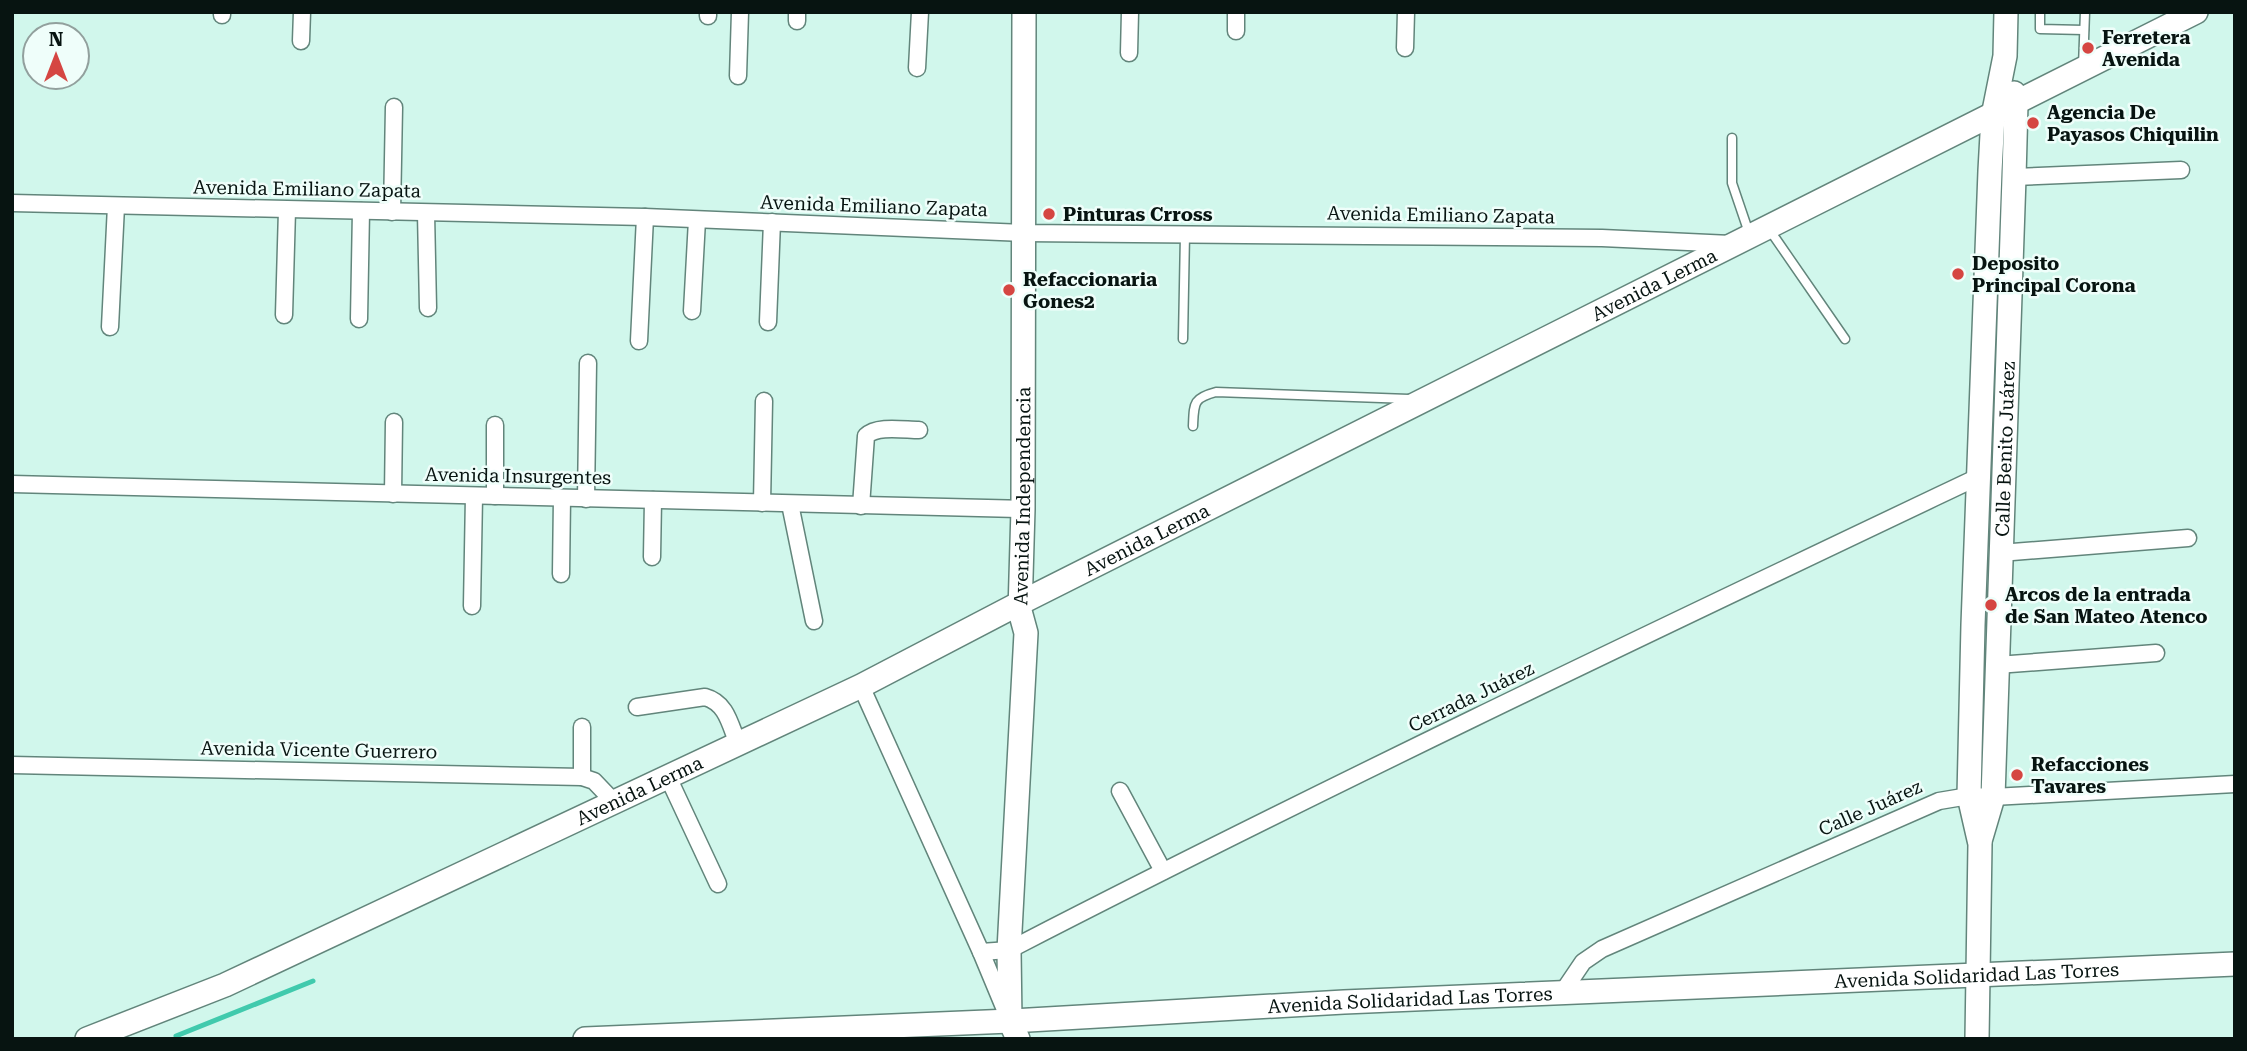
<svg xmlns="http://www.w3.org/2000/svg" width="2247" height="1051" font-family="'Roboto Serif',serif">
	<rect width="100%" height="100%" fill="#d1f7ec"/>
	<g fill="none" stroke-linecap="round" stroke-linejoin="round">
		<!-- stream -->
		<path stroke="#41caad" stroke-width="5" d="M176 1036 313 981"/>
		<!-- lane casing -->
		<g stroke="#62857b" stroke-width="11">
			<g id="lane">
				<path d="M2040 12V29L2084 30"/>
				<path d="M2083 67 2085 12"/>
				<path d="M1732 138V183L1749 233"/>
				<path d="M1769 229 1845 339"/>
				<path d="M1183 339 1185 234"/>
				<path d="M1193 426C1194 403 1193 398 1216 392L1409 399"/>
			</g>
		</g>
		<!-- street casing -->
		<g stroke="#62857b" stroke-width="19">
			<g id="street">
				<path d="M797 12V21"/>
				<path d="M222 15V12"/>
				<path d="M708 16V12"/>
				<path d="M1236 31V12"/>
				<path d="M301 41 302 12"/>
				<path d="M1405 48 1406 12"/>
				<path d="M1129 53 1130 12"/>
				<path d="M917 68 920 12"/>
				<path d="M738 76 740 12"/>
				<path d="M2014 177 2181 170"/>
				<path d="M12 203 645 217 1024 233 1602 238 1731 244"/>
				<path d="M392 212 394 107"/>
				<path d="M426 213 428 308"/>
				<path d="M692 311 697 220"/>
				<path d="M284 315 287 210"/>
				<path d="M359 319 361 211"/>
				<path d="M768 322 772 222"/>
				<path d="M110 327 116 206"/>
				<path d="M639 341 645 217"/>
				<path d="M495 425V496"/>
				<path d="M12 484 1023 509"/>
				<path d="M393 494 394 422"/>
				<path d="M586 499 588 363"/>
				<path d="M762 503 764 401"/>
				<path d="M790 504 814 621"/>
				<path d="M861 506 866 436C877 425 904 430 919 430"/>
				<path d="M2000 553 2188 538"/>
				<path d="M652 557 653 500"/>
				<path d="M561 574 562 498"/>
				<path d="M472 606 474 496"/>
				<path d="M1997 665 2156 653"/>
				<path d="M861 686 981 952 1006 1012"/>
				<path d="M637 707 705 697C727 703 730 725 738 744"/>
				<path d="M12 765 582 777 594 781 615 803"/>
				<path d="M582 777V727"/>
				<path d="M668 777 718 884"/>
				<path d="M1120 791 1163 871"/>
				<path d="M981 952 1009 950C1329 785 1654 631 1980 476"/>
				<path d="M1562 993 1583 962 1602 949 1939 801 1969 796 1993 797 2235 784"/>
			</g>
		</g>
		<!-- secondary casing -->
		<g stroke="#62857b" stroke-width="26">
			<g id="secondary">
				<path id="s1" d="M1980 841 1993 797 2014 177 2016 104 2014 93"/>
				<path id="s2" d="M87 1039 225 985 861 686 1020 603 2196 12"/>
				<path id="s3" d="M585 1039 1010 1021 1344 1002 2235 964"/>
				<path id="s4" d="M1018 1039 1010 1021 1009 950 1026 633 1020 611 1023 509 1024 12"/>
				<path d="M1977 1039 1980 844 1969 796 1973 625 1990 171 1993 116 2005 56 2006 12"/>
			</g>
		</g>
		<!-- lane -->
		<use href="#lane" stroke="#fff" stroke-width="8"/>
		<!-- street -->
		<use href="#street" stroke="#fff" stroke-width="16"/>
		<!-- secondary -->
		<use href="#secondary" stroke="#fff" stroke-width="23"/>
	</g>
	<!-- markers -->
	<g fill="#d54642" stroke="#effefa" stroke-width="2.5">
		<circle cx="2088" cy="48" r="7"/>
		<circle cx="2033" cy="123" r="7"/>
		<circle cx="1049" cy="214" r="7"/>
		<circle cx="1958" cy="274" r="7"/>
		<circle cx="1009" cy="290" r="7"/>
		<circle cx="1991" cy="605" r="7"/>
		<circle cx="2017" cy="775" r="7"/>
	</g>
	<g text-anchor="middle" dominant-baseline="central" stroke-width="5" stroke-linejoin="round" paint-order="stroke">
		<!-- poi labels -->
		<g font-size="19" font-weight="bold" fill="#071411" stroke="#effefa" text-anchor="start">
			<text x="2102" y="37">Ferretera<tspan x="2102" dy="22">Avenida</tspan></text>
			<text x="2047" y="112">Agencia De<tspan x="2047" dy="22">Payasos Chiquilin</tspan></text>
			<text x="1063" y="214">Pinturas Crross</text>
			<text x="1972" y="263">Deposito<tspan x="1972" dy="22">Principal Corona</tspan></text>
			<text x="1023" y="279">Refaccionaria<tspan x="1023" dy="22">Gones2</tspan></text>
			<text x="2005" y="594">Arcos de la entrada<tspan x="2005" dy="22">de San Mateo Atenco</tspan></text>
			<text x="2031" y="764">Refacciones<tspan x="2031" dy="22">Tavares</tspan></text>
		</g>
		<!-- street labels -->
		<g font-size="19" fill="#071411" stroke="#effefa">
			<text transform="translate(307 189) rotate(1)">Avenida Emiliano Zapata</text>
			<text transform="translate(874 206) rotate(2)">Avenida Emiliano Zapata</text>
			<text transform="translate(1441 215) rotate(1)">Avenida Emiliano Zapata</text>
			<text stroke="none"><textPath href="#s2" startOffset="1740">Avenida Lerma</textPath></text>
			<text stroke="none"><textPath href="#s1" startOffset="394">Calle Benito Juárez</textPath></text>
			<text transform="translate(518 476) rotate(1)">Avenida Insurgentes</text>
			<text stroke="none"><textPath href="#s4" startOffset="546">Avenida Independencia</textPath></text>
			<text stroke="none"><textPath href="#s2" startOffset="1172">Avenida Lerma</textPath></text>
			<text transform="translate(1471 697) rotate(-26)">Cerrada Juárez</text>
			<text transform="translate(319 750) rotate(1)">Avenida Vicente Guerrero</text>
			<text stroke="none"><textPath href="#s2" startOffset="606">Avenida Lerma</textPath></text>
			<text transform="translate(1870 808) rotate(-24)">Calle Juárez</text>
			<text stroke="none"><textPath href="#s3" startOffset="1393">Avenida Solidaridad Las Torres</textPath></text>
			<text stroke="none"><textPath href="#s3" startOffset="826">Avenida Solidaridad Las Torres</textPath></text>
		</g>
	</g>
	<!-- border -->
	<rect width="2247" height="1051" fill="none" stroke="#071411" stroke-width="28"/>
	<!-- north arrow -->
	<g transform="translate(56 56)"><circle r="33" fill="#effefa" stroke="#92a09d" stroke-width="2"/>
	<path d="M0-5L12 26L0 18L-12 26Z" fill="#d54642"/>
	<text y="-10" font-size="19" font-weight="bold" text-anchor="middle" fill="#071411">N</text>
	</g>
</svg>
